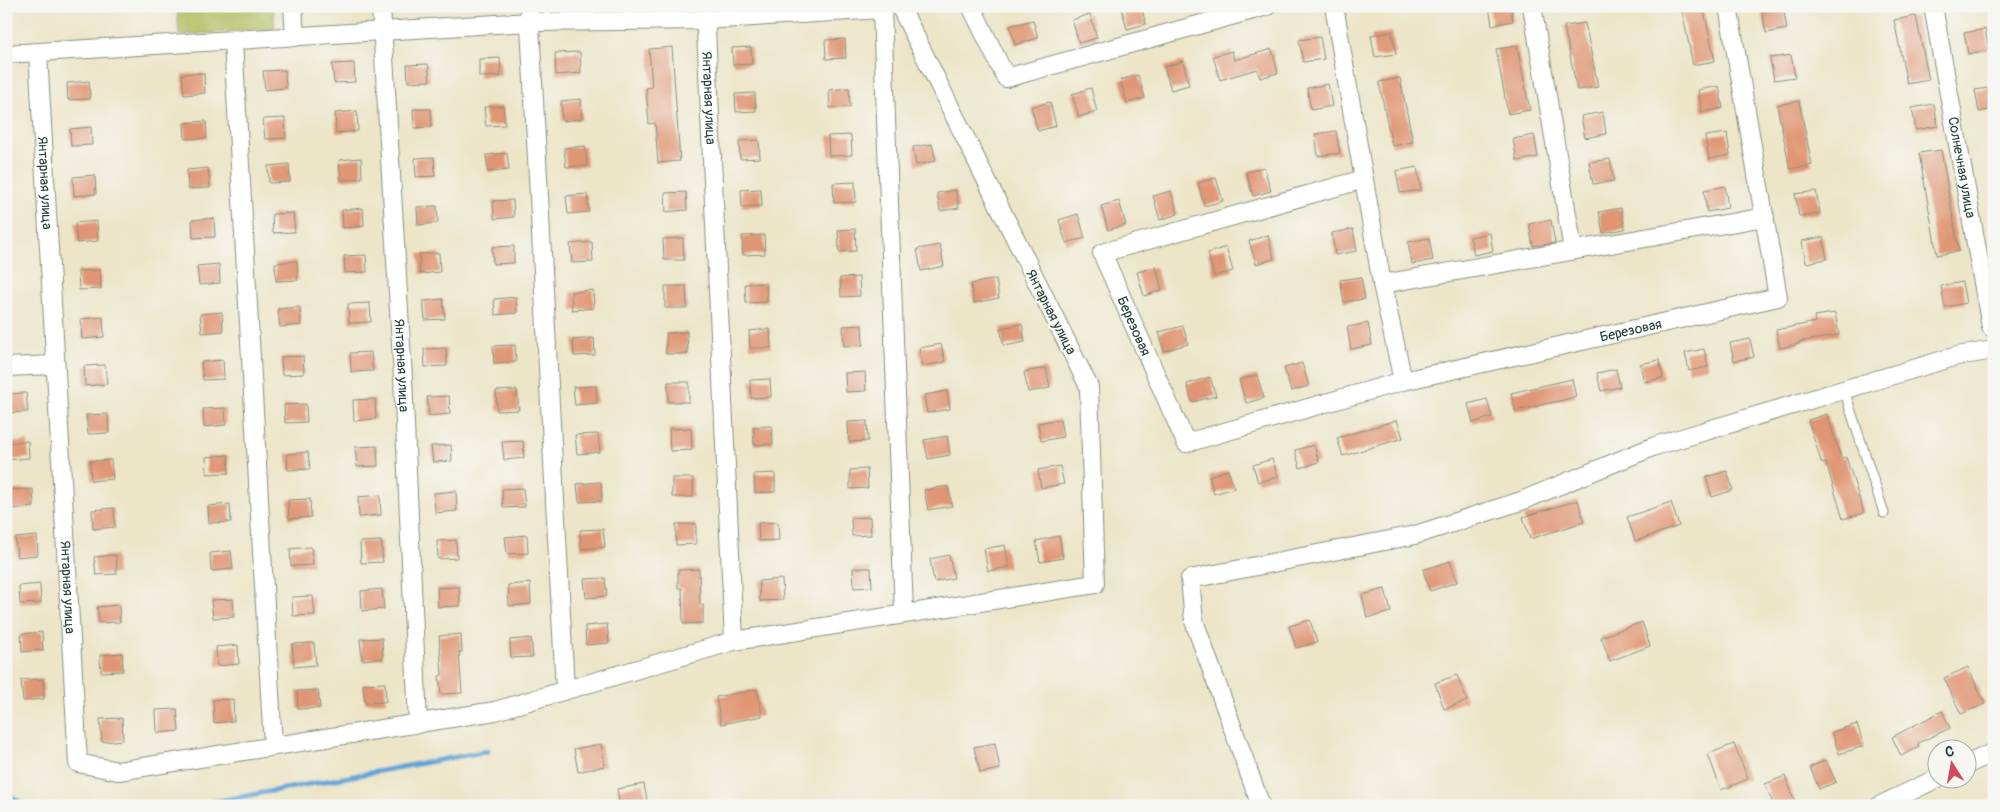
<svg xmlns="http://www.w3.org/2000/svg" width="2000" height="812" viewBox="0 0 2000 812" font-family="Pangolin,sans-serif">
	<rect width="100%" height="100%" fill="#f6f6f2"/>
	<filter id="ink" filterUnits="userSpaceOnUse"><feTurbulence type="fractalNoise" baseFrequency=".02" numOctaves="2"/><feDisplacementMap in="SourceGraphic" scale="10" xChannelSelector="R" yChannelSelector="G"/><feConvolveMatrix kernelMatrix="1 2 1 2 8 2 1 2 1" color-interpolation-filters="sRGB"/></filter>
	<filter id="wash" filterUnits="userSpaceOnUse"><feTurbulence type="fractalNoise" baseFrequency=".0096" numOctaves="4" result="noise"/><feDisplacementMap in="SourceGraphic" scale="20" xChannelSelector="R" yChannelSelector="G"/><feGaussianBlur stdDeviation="1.12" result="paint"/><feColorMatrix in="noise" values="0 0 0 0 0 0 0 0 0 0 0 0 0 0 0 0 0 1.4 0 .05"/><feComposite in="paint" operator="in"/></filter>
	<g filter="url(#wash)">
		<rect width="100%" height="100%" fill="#ece5c8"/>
		<!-- green -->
		<polygon fill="#afbb5d" stroke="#677c48" points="177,6 273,6 275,29 179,35"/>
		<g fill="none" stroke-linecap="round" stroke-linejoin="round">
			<!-- stream -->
			<g stroke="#5fa3d4" stroke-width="5">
				<polyline points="6,793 26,806"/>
				<polyline points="192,806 488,751"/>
			</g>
		</g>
		<g id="blocks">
			<!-- building -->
			<g fill="#e09674">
				<polygon points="1121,6 1141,6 1146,24 1127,29"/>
				<polygon points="1489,6 1511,6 1513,21 1492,25"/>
				<polygon points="1681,6 1703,6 1715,61 1693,65"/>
				<polygon points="1783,7 1787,29 1766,33 1762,11"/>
				<polygon points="1090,14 1097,38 1079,43 1072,20"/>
				<polygon points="1916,16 1929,80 1907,84 1894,20"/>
				<polygon points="1033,20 1038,38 1015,45 1010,26"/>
				<polygon points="1585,23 1598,87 1577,90 1564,26"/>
				<polygon points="1985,29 1989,50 1968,54 1964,33"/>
				<polygon points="1392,32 1396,54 1375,57 1371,35"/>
				<polygon points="1320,37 1324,59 1303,62 1299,40"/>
				<polygon points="845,39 846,58 826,59 825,40"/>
				<polygon points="1517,46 1530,110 1508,114 1496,49"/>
				<polygon points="672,47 680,161 658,163 655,123 649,124 646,88 652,87 649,49"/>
				<polygon points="751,47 752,64 733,65 732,48"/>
				<polygon points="1272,49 1278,73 1260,78 1257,69 1220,80 1213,56 1232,51 1234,60"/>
				<polygon points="580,52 581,73 556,75 555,53"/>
				<polygon points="1791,55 1795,77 1774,80 1770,58"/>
				<polygon points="500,58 501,76 479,77 479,59"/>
				<polygon points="1183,61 1189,85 1171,90 1164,67"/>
				<polygon points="354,63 355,82 334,83 332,64"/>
				<polygon points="428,64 430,81 408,82 407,65"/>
				<polygon points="285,70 286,88 265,90 263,71"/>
				<polygon points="204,73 205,93 184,95 182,74"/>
				<polygon points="1138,75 1145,98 1127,103 1120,80"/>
				<polygon points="1400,78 1413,142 1392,146 1379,82"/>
				<polygon points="89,81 90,99 68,100 67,83"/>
				<polygon points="1328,84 1332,106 1311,110 1307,88"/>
				<polygon points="1719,86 1723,108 1702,112 1698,90"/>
				<polygon points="1994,87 1994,109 1979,112 1975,90"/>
				<polygon points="849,88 850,107 830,108 829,90"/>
				<polygon points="1091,88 1097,112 1079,117 1072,94"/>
				<polygon points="755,93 756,111 736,112 735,94"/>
				<polygon points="581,99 582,119 562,121 561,101"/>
				<polygon points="1799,101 1812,165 1790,169 1777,105"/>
				<polygon points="1050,102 1056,126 1038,131 1031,107"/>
				<polygon points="1934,104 1938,126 1916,130 1912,108"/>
				<polygon points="503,106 505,125 486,126 484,107"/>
				<polygon points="413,109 431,109 432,127 414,128"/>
				<polygon points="357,111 358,131 336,133 335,113"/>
				<polygon points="1603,112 1606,134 1585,138 1581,116"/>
				<polygon points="285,118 286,138 265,139 263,119"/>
				<polygon points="206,121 207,138 185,139 184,123"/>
				<polygon points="91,127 92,145 71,146 70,129"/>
				<polygon points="1336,131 1340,153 1318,156 1315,134"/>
				<polygon points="1727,133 1730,155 1709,159 1705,136"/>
				<polygon points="851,135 852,155 829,156 828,136"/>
				<polygon points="1534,135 1538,157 1517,161 1513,139"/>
				<polygon points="759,140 760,158 740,159 739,141"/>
				<polygon points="932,144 936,161 916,165 913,147"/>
				<polygon points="585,146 587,166 566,167 564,148"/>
				<polygon points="1941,150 1959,251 1937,255 1919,153"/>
				<polygon points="507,153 509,170 488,172 486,155"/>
				<polygon points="434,157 435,176 416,177 415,158"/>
				<polygon points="361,158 362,178 341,180 339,160"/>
				<polygon points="1610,159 1614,181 1593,184 1589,162"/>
				<polygon points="289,164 290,182 269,183 268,166"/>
				<polygon points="1264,167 1271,191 1253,196 1246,172"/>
				<polygon points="1417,167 1421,190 1400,193 1396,171"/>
				<polygon points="208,168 210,188 188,189 187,170"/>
				<polygon points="95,175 96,194 74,196 73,177"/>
				<polygon points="1216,178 1223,201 1204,206 1198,183"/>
				<polygon points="855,182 856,202 834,203 833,183"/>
				<polygon points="1725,186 1728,208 1707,212 1704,190"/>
				<polygon points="761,189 762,206 742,207 741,190"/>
				<polygon points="956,190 959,208 940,211 937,193"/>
				<polygon points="1171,191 1178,214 1160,220 1153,196"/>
				<polygon points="1816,191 1820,213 1799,216 1795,194"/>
				<polygon points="686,192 687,210 666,212 665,193"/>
				<polygon points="587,194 589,212 568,214 566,196"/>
				<polygon points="513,200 514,217 494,219 493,201"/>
				<polygon points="1119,201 1126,225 1108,230 1101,206"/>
				<polygon points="437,206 438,223 418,225 417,207"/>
				<polygon points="363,208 364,226 343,228 342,210"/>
				<polygon points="1621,208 1625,229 1603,233 1599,212"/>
				<polygon points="293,213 295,232 273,233 272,214"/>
				<polygon points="1078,214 1085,238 1066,243 1059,220"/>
				<polygon points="214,218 215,237 193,238 192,220"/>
				<polygon points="1551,220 1555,243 1533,246 1529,224"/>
				<polygon points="97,221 98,241 77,243 75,223"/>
				<polygon points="855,229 856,251 839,252 838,230"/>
				<polygon points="1353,229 1357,251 1335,255 1332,233"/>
				<polygon points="1490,233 1493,251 1474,255 1470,237"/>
				<polygon points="764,235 765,254 743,255 742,236"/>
				<polygon points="1268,235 1274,259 1256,264 1249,241"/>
				<polygon points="1823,237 1827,259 1806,263 1802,241"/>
				<polygon points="683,238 684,260 664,260 663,239"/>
				<polygon points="1429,238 1433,260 1412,264 1408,242"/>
				<polygon points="592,242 593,262 572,263 570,244"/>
				<polygon points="940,245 944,266 921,271 917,249"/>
				<polygon points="514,246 514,263 493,264 492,247"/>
				<polygon points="1226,247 1233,271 1214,276 1208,253"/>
				<polygon points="439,253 440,272 420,274 419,254"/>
				<polygon points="366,255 367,272 345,273 344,256"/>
				<polygon points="297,261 298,280 276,281 275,263"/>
				<polygon points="219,264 220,283 199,285 197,266"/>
				<polygon points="1156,267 1162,290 1144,296 1137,272"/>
				<polygon points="100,270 101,289 79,290 78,271"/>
				<polygon points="859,277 860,296 841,297 840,278"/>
				<polygon points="1361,277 1365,299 1344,302 1340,280"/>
				<polygon points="996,279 999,298 974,303 971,284"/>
				<polygon points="1962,282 1966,303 1945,307 1941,286"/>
				<polygon points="766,283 767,302 746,303 745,284"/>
				<polygon points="665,286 686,286 687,308 665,308"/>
				<polygon points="593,290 594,308 572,310 571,292"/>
				<polygon points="516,297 517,313 495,315 494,299"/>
				<polygon points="443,299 445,319 425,320 423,301"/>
				<polygon points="370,303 371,322 349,323 348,304"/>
				<polygon points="300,307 301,325 280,327 278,309"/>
				<polygon points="222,312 223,331 202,333 200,314"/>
				<polygon points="1835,313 1839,335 1799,342 1799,344 1780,348 1776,330 1815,322 1814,316"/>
				<polygon points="103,317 104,337 82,339 81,319"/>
				<polygon points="1368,323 1372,345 1351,349 1347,327"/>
				<polygon points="1022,324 1025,342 1004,346 1000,328"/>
				<polygon points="862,325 863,345 844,346 843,326"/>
				<polygon points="1183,326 1188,344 1164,351 1159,332"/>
				<polygon points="770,329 771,348 750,348 749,331"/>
				<polygon points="687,332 688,354 666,354 666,333"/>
				<polygon points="594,338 595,355 574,356 573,340"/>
				<polygon points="1750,339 1754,357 1734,361 1730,343"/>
				<polygon points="941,344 945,362 922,366 919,348"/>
				<polygon points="515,345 516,362 494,363 493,346"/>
				<polygon points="446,348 447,366 425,367 424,349"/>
				<polygon points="1704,349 1708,367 1689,371 1685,353"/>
				<polygon points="371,352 373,371 351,372 350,353"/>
				<polygon points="303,356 304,374 282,375 281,357"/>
				<polygon points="223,360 224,379 203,380 201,362"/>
				<polygon points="1659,360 1663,378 1644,382 1640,364"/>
				<polygon points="1302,363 1309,386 1291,391 1284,368"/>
				<polygon points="105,365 107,384 85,386 84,366"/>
				<polygon points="1046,368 1050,388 1028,392 1024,372"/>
				<polygon points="1616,369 1620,387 1601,391 1597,373"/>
				<polygon points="865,372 866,391 846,392 845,373"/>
				<polygon points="1257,375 1264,398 1246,403 1239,380"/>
				<polygon points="1210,377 1216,396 1192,402 1187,384"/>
				<polygon points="770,379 771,397 751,398 750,380"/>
				<polygon points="1572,379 1576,397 1515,411 1511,393"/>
				<rect x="668" y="382" width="21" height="20"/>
				<polygon points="596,386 597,403 575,405 573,387"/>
				<polygon points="517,390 519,410 497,411 496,391"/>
				<polygon points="947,391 950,409 927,413 924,395"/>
				<polygon points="26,393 28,412 6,413 6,394"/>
				<polygon points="449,396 450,414 429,416 427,397"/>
				<polygon points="375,399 376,419 354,421 353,400"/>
				<polygon points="1487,399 1492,417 1473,423 1468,404"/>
				<polygon points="306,404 307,422 285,423 284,405"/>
				<polygon points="225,408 226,425 204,427 203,409"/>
				<polygon points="108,414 109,433 88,434 86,415"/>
				<polygon points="1827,414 1841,458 1846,457 1864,513 1843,519 1826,463 1822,464 1808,420"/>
				<polygon points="1060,419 1063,437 1041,441 1038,423"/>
				<polygon points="1397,420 1403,438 1343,456 1337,438"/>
				<polygon points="867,421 868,441 849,442 848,422"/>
				<polygon points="772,426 773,444 754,445 753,427"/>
				<polygon points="691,428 692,450 670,451 669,429"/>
				<polygon points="598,434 600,452 577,454 575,435"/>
				<polygon points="947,436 950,455 928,459 924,440"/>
				<polygon points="28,441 29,458 8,460 7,443"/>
				<polygon points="523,441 524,458 504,460 502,442"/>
				<polygon points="451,445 452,461 433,462 431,446"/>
				<polygon points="1314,445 1319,462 1300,468 1295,450"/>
				<polygon points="377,446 378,466 357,467 355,447"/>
				<polygon points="308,452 310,469 288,470 287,454"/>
				<polygon points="228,455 229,473 207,474 206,457"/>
				<polygon points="1272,459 1278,477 1258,482 1253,465"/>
				<polygon points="111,460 113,479 91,481 90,461"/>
				<polygon points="1060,466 1064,484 1041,488 1038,470"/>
				<polygon points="867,469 868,488 850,489 850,470"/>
				<polygon points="1228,470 1234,488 1214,494 1209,476"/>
				<polygon points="1727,471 1733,490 1712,497 1706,477"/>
				<polygon points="775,473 775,492 755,493 754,474"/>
				<rect x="672" y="478" width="21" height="19"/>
				<polygon points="601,482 602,501 579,502 577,484"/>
				<polygon points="948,486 952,506 928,510 924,490"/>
				<polygon points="523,488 525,507 503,508 502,489"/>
				<polygon points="33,489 34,507 12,509 11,490"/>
				<polygon points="456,491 457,511 435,513 434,493"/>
				<polygon points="380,495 381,515 359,517 358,497"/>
				<polygon points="310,499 311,517 289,519 288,500"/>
				<polygon points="1578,500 1584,522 1530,539 1523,517"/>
				<polygon points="1671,502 1679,526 1635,541 1627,517"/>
				<polygon points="230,504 231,522 209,523 208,506"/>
				<polygon points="114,508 115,527 93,529 92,510"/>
				<polygon points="870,517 871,535 852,536 851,518"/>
				<polygon points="778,522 779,540 759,541 758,523"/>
				<polygon points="676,524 696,524 696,544 676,545"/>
				<polygon points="603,529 605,547 581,549 580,530"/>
				<polygon points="527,535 528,553 507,554 505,537"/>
				<polygon points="37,536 38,555 17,557 15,538"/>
				<polygon points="1059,536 1063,558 1040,562 1036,541"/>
				<polygon points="456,540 457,558 438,559 437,541"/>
				<polygon points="381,541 383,562 361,563 360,542"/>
				<polygon points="1005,545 1009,567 988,571 984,549"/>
				<polygon points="311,547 313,565 291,566 290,549"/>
				<polygon points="231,551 233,569 211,571 210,553"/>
				<polygon points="116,555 117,574 96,575 94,557"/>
				<polygon points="949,555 954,578 934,582 930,559"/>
				<polygon points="1450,561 1457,582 1430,591 1423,570"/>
				<polygon points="853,568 871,568 872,587 854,588"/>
				<polygon points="699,569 700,605 703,605 703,623 683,624 682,588 678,588 678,570"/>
				<polygon points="605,578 607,596 586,598 584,579"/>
				<polygon points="782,579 783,600 760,601 759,581"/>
				<polygon points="530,583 531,604 509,606 508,585"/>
				<polygon points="40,584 41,603 20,604 19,586"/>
				<polygon points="459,587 460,606 438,607 437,588"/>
				<polygon points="382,589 384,609 362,611 361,591"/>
				<polygon points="1385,589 1391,612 1367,618 1362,595"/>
				<polygon points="313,596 315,615 293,616 292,597"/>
				<polygon points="233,599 234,617 213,618 211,600"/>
				<polygon points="119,605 120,622 99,623 97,607"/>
				<polygon points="1310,620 1317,642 1296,648 1289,626"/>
				<polygon points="1642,622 1650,646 1610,661 1601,637"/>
				<polygon points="607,624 609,643 586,645 585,626"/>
				<polygon points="42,632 43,650 22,652 21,634"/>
				<polygon points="461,634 462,652 459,652 462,693 441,694 439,676 442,675 439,636"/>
				<polygon points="382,638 383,658 362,660 360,639"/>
				<polygon points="531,638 533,657 511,658 510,640"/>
				<polygon points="314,643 316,665 294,667 292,644"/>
				<polygon points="238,645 239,664 217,666 216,647"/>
				<polygon points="122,653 123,671 101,672 100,655"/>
				<polygon points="1968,667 1985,704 1961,714 1944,678"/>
				<polygon points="1457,675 1467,701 1444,709 1435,683"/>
				<polygon points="43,679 44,699 23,701 21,680"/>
				<polygon points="385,683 386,702 365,703 363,684"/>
				<polygon points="757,689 762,716 721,724 716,697"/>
				<polygon points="318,690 320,708 298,709 297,691"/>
				<polygon points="233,699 234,721 214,723 213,700"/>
				<polygon points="177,709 179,731 157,733 156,710"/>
				<polygon points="1942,711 1950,728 1918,743 1919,747 1901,756 1892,737"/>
				<polygon points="122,718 123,740 102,742 100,719"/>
				<polygon points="1857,724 1864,746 1839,754 1832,732"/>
				<polygon points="995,743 1000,769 980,773 974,747"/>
				<polygon points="601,744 605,766 578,772 574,749"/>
				<polygon points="1734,744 1748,779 1721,790 1708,754"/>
				<polygon points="1826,760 1836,782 1819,789 1810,767"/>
				<polygon points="1785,776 1795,801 1783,806 1774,806 1765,784"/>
				<polygon points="644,784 648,806 620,806 617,789"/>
			</g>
		</g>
	</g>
	<g filter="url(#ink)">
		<use href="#blocks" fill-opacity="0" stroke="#86917e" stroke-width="1"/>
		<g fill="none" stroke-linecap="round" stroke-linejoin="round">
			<!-- lane casing -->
			<g stroke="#86917e" stroke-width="11">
				<polyline id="lane" points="1844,390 1884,513"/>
			</g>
			<!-- street casing -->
			<g stroke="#86917e" stroke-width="20">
				<g id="street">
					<polyline points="293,6 295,37"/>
					<path id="s1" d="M 381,6 L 403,378 L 418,724"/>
					<polyline points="529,6 565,690"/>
					<path id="s2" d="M 705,6 L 734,641"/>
					<polyline points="971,6 1006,78 1267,6"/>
					<polyline points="1334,6 1382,284 1403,381"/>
					<polyline points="1532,6 1573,250"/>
					<path id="s3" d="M 1933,6 L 1991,327 L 1994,326"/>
					<polyline points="882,9 904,614"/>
					<polyline points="233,41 273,746"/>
					<path id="s4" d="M 38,53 L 78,763 L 118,771 L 495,711 L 734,641 L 1095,584 L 1089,387 L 900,6"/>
					<polyline points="6,54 530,22 705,20 882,9 887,6"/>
					<path id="s5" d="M 1364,179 L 1102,253 L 1186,443 L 1403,381 L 1778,297 L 1728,6"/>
					<polyline points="1382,284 1765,217"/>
					<polyline points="6,367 55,365"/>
					<polyline points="1968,764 1994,752"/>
					<polyline points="1261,806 1194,621 1190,579 1415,535 1521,501 1655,446 1957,356 1994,350"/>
					<polyline points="1879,806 1938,778"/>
				</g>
			</g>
			<!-- lane -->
			<use href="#lane" stroke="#fff" stroke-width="9"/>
			<!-- street -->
			<use href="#street" stroke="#fff" stroke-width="18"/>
		</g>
	</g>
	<g text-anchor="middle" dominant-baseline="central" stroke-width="4.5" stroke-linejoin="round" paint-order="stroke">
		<!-- street labels -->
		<g font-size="14" fill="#1f3d34" stroke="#f6f6f2">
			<text stroke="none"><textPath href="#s2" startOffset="92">Янтарная улица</textPath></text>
			<text stroke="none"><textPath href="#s3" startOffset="164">Солнечная улица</textPath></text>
			<text stroke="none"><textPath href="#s4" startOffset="130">Янтарная улица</textPath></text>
			<text transform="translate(1051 312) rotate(63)">Янтарная улица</text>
			<text stroke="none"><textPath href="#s5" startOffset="352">Березовая</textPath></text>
			<text stroke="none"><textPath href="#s5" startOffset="939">Березовая</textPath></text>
			<text stroke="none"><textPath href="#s1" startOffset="360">Янтарная улица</textPath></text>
			<text stroke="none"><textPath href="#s4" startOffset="535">Янтарная улица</textPath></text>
		</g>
	</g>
	<!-- margin -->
	<rect width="2000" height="812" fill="none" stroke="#f6f6f2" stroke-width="25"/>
	<!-- north arrow -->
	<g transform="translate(1952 764) rotate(349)"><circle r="24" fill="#f6f6f2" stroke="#a0aca6"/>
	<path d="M0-4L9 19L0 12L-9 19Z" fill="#d1495b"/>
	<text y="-8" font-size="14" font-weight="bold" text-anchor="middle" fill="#1f3d34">С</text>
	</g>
</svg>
